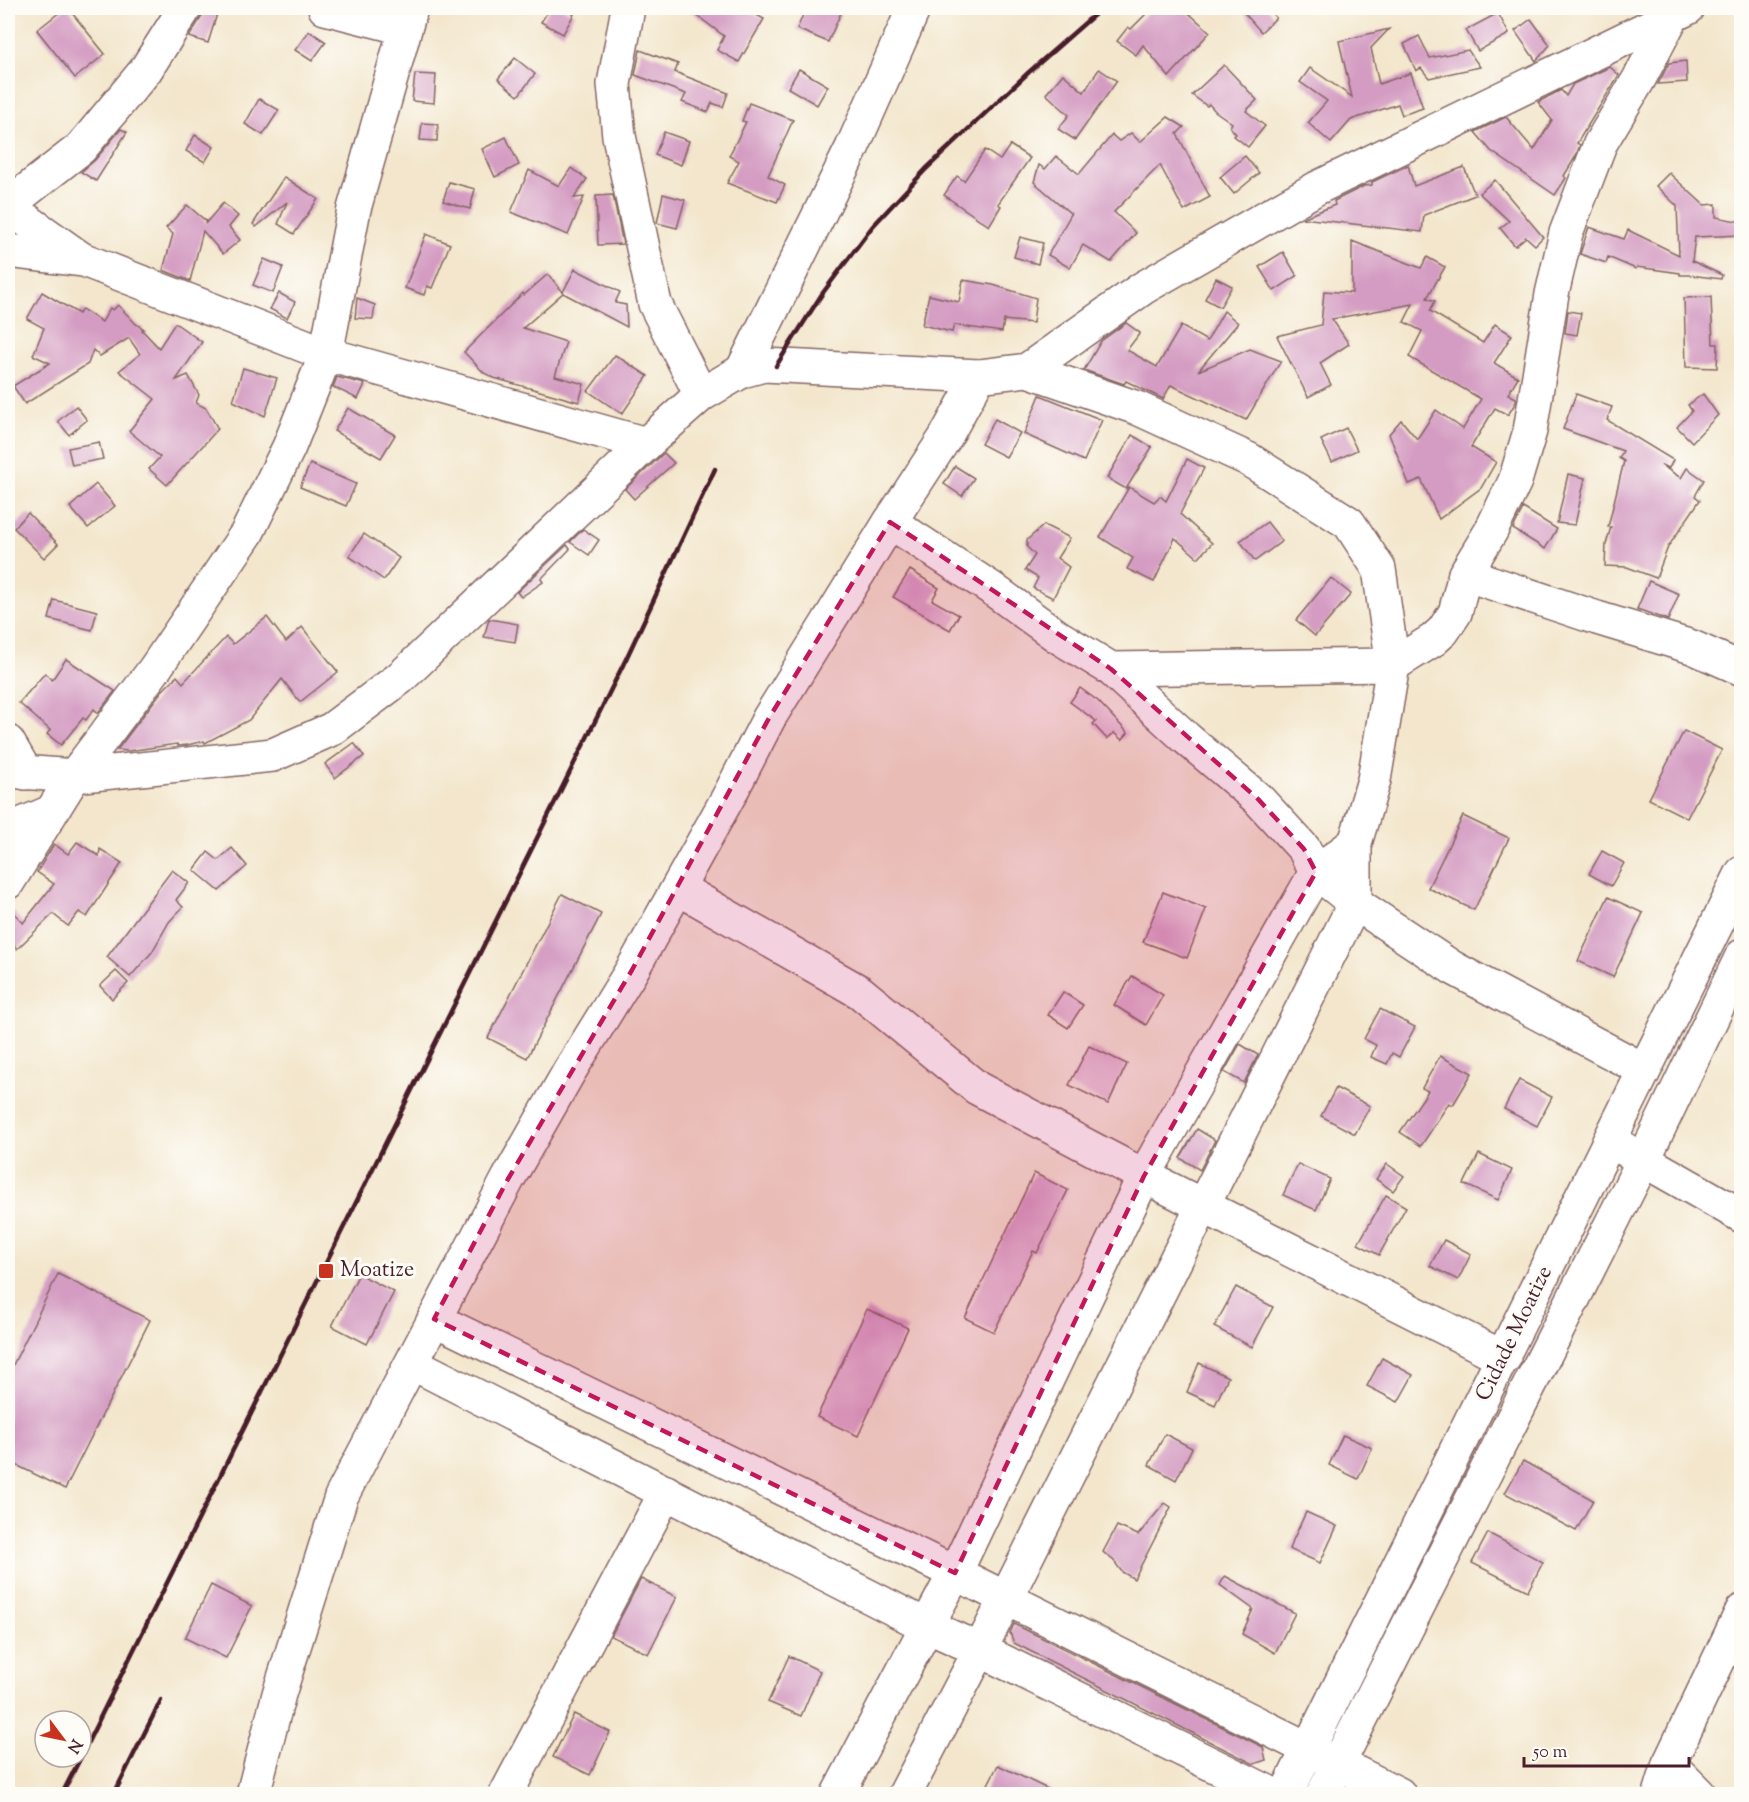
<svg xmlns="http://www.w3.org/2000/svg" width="1749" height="1802" viewBox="0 0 1749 1802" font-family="'Sorts Mill Goudy',serif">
	<rect width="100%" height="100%" fill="#fdfcf7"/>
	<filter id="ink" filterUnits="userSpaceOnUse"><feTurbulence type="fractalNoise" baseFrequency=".0167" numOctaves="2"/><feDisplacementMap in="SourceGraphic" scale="12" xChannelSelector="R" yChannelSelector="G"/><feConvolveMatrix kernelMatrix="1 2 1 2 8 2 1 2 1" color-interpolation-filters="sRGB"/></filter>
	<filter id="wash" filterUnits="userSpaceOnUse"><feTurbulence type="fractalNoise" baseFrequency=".008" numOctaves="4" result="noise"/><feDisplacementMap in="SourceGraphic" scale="24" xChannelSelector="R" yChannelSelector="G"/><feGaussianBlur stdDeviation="1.35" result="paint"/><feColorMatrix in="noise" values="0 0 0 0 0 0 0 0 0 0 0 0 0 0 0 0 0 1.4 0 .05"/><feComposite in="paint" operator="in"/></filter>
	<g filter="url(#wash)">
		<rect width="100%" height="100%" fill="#f3e6cc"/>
		<g id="blocks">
			<!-- building -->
			<g fill="#d49cc2">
				<polygon points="65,8 68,8 105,54 75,78 37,30"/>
				<polygon points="550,8 563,8 574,14 563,34 541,22"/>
				<polygon points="687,8 744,8 764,19 739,62 717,50 724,36"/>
				<polygon points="806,8 843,8 828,42 797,29"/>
				<polygon points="1152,8 1183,8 1210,32 1169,77 1143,45 1136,55 1117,41 1128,27 1131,29"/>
				<polygon points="1240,8 1267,8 1276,18 1261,32"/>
				<polygon points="204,10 217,14 208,43 189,37 201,18"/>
				<polygon points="1498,13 1509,34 1478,51 1466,30"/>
				<polygon points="1531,19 1550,45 1536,61 1515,31"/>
				<polygon points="1389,29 1371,48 1379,84 1411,73 1423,108 1402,115 1398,104 1351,120 1331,143 1308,123 1327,101 1300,82 1310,68 1352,97 1339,41"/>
				<polygon points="309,31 326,42 312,61 295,50"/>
				<polygon points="1419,36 1430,58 1468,50 1480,67 1429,78 1421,68 1416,71 1404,44"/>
				<polygon points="640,50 678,64 675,72 728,93 723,107 712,103 708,112 682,102 686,94 635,75"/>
				<polygon points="515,58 535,74 518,96 498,79"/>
				<polygon points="1686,61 1687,82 1658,84 1669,63"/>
				<polygon points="1224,65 1257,100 1246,111 1265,126 1248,147 1234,136 1236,134 1230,127 1232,123 1215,111 1209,104 1207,106 1192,95"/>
				<polygon points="1610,67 1619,75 1577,143 1580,145 1576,156 1564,176 1566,178 1555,195 1491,151 1475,132 1506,117 1534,150 1552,120 1538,102 1561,90 1566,96 1573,84"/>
				<polygon points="799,69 828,86 817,105 788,88"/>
				<polygon points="1099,69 1117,81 1075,140 1058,129 1069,115 1046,94 1063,74 1084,92"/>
				<polygon points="415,74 436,75 434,103 412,101"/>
				<polygon points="259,99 279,110 263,135 245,124"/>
				<polygon points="749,103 793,120 768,176 785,185 777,202 727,183 739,161 729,156 746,122 742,121"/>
				<polygon points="1168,117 1184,127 1177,134 1210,197 1184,211 1160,165 1114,212 1136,233 1111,262 1083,245 1070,268 1048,255 1071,214 1034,182 1039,165 1045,169 1056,156 1079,174 1112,135 1119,141 1131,133 1140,142"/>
				<polygon points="422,123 438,124 437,141 420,140"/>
				<polygon points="121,129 127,132 96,181 81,172 95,160"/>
				<polygon points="664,132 689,141 681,165 655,155"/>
				<polygon points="195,135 214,147 205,162 186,151"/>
				<polygon points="506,137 519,165 495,177 482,149"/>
				<polygon points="1010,145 1030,158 998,204 1001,206 989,226 944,195 957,176 964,181 985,150 1000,160"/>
				<polygon points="1245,156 1259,173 1234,194 1220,177"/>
				<polygon points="1408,165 1414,186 1464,167 1475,195 1424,215 1422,232 1302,218 1335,205 1334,201 1364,186 1372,185 1372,182"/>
				<polygon points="571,168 587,179 574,198 584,197 568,235 511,212 529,170 559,186"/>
				<polygon points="1669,173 1704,205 1716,204 1716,217 1742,222 1742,235 1695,237 1692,261 1722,275 1721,279 1690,275 1680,275 1680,273 1637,267 1636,269 1608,257 1606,263 1580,254 1589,227 1624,239 1628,230 1679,255 1677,206 1656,186"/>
				<polygon points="284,177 318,199 294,234 278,224 287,202 256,227 253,224"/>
				<polygon points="1495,180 1543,237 1535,245 1526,237 1515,246 1500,228 1509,221 1479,193"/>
				<polygon points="449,182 475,189 470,209 443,201"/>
				<polygon points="663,194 685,200 677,228 657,223"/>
				<polygon points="613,195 623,244 598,245 596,196"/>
				<polygon points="223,203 238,216 229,227 240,240 223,254 203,231 190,281 163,270 173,234 166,228 187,205 206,221 205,224"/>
				<polygon points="426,234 450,244 432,288 427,286 424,295 405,288"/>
				<polygon points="1020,237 1043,243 1038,264 1014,257"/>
				<polygon points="1352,241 1421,268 1427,257 1445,267 1427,298 1435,301 1430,311 1483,343 1495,324 1512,335 1494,363 1518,377 1508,394 1516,398 1516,402 1508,415 1495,408 1471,447 1496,462 1481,488 1439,519 1421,479 1409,484 1389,434 1401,420 1417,439 1436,410 1463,429 1481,399 1409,357 1422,331 1404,322 1413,304 1332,319 1349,344 1320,363 1331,385 1308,397 1277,336 1321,325 1324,291 1352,293"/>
				<polygon points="1283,252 1297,276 1274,291 1259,267"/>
				<polygon points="264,259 283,267 273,293 253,285"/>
				<polygon points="575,269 620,292 615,303 626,305 627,327 563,293 523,328 566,342 555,376 584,384 579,402 494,378 484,373 464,352 523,293 524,295 548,274 563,292"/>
				<polygon points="1216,278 1232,286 1220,307 1205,299"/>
				<polygon points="963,280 993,285 1036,298 1033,323 1004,320 1002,332 954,325 952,332 922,325 929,295 959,302"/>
				<polygon points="42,292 79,314 82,309 102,322 110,308 113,310 118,305 136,324 144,329 142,330 159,348 175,323 202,342 176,380 188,375 199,395 196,403 206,408 218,429 167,485 149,469 160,457 129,431 155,399 119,371 140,354 129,338 100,356 93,350 88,364 25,404 13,386 50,363 33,355 44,328 27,319"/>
				<polygon points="279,293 295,302 287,318 270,309"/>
				<polygon points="1711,297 1713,344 1718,344 1717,368 1686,367 1684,298"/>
				<polygon points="357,298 375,305 373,319 355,318"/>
				<polygon points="1224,311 1238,323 1198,371 1250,349 1281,361 1246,420 1171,385 1163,399 1126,381 1124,384 1084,370 1101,341 1126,323 1140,333 1127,350 1157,367 1181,326 1207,341"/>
				<polygon points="1568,311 1581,313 1577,335 1565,333"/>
				<polygon points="615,355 648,376 622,414 588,391"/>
				<polygon points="243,368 277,378 265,416 233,401"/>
				<polygon points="337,377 365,384 358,399 333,387"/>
				<polygon points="1576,394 1612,407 1607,420 1673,460 1669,468 1661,465 1681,478 1687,468 1704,480 1695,496 1700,500 1668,547 1656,578 1627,567 1605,566 1606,544 1611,527 1608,527 1624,461 1619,458 1623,451 1563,429"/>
				<polygon points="1703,394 1718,415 1692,442 1677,427 1692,411 1688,405"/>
				<polygon points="1040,395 1102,420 1084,461 1024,434"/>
				<polygon points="76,406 87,420 69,435 58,421"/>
				<polygon points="348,408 395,435 381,458 334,431"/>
				<polygon points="995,419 1020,433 1006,457 981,444"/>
				<polygon points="1346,428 1357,450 1332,462 1321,440"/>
				<polygon points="1132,435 1152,447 1126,489 1107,478"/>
				<polygon points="99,442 103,459 72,465 68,448"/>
				<polygon points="664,453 674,463 634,499 625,489"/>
				<polygon points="1187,459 1204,468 1180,514 1212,543 1198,558 1175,538 1154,582 1127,569 1133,558 1100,537 1129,487 1154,502 1160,496 1166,501"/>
				<polygon points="310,464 356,484 346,506 300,487"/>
				<polygon points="955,466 974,478 962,496 944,484"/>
				<polygon points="1568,474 1585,478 1575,525 1557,523"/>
				<polygon points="96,484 115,506 88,528 70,507"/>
				<polygon points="1523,508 1557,529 1545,549 1513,529"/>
				<polygon points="28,513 58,544 44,558 14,528"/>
				<polygon points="1267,522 1282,541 1255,561 1240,541"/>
				<polygon points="1044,525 1070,538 1057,558 1069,567 1053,598 1033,588 1038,578 1025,570 1035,555 1027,547 1027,540"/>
				<polygon points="583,529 599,540 589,555 570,542"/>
				<polygon points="364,534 399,558 384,580 349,556"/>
				<polygon points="567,545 570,549 541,579 543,582 521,597 517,592"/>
				<polygon points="910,570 939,588 932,600 959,615 950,630 893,597"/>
				<polygon points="1331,578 1351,594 1315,636 1296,620"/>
				<polygon points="1649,581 1679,594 1668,620 1637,609"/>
				<polygon points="54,600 97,611 92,630 49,619"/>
				<polygon points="267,617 286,642 302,627 338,672 300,702 282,679 249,720 205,743 204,741 187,745 178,746 177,744 128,751 117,750 161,692 177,676 183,683 226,637 233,644"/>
				<polygon points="489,619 518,624 515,642 484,637"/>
				<polygon points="66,659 115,691 98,713 94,709 86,720 83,718 61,745 47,734 50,730 19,703 45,673 52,680"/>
				<polygon points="1080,688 1098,701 1128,733 1122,740 1114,733 1107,739 1093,724 1096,721 1070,702"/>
				<polygon points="1684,731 1722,750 1687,818 1649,799"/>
				<polygon points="354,743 364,756 335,778 325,764"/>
				<polygon points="1463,816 1509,838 1474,910 1428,888"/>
				<polygon points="77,842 99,856 100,849 122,863 87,917 79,912 68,926 53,914 17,949 8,938 8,906 23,923 54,884 37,872 54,844 68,854"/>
				<polygon points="232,848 247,866 219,891 194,870 208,852 218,860"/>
				<polygon points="1602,851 1624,863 1611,886 1589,874"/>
				<polygon points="172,870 189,883 176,900 183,907 169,922 152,952 130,977 107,957"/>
				<polygon points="1163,892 1206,909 1187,958 1143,942"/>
				<polygon points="562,894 601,914 527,1058 488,1038"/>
				<polygon points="1608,897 1643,913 1613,977 1578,961"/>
				<polygon points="116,971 128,983 112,999 100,986"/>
				<polygon points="1132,976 1163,995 1146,1025 1114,1005"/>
				<polygon points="1063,992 1083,1005 1068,1028 1048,1015"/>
				<polygon points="1380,1009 1415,1027 1399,1057 1392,1053 1387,1064 1371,1057 1376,1045 1364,1039"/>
				<polygon points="1240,1044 1258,1055 1244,1083 1224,1072"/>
				<polygon points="1089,1046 1127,1064 1108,1104 1069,1085"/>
				<polygon points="1440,1056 1472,1073 1453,1105 1449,1103 1421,1146 1400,1132 1428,1091 1422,1088"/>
				<polygon points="1519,1080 1552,1097 1537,1126 1504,1109"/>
				<polygon points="1336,1088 1370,1106 1355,1134 1321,1116"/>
				<polygon points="1197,1129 1215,1140 1200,1170 1180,1158"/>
				<polygon points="1479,1154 1512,1170 1498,1200 1464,1184"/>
				<polygon points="1298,1164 1330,1179 1316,1210 1283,1195"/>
				<polygon points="1387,1164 1404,1176 1393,1191 1376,1179"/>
				<polygon points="1034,1173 1068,1190 1037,1253 1033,1251 994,1332 965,1318"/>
				<polygon points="1386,1195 1406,1207 1379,1255 1358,1244"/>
				<polygon points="1444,1240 1471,1254 1458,1280 1430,1266"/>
				<polygon points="58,1274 150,1320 65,1489 8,1461 8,1375"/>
				<polygon points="359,1274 394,1292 367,1344 332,1326"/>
				<polygon points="1236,1287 1273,1307 1252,1347 1214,1327"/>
				<polygon points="867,1309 908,1328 858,1436 817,1417"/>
				<polygon points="1382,1358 1413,1375 1398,1402 1367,1386"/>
				<polygon points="1199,1363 1228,1377 1215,1405 1187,1392"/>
				<polygon points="1165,1434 1192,1448 1176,1480 1149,1465"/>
				<polygon points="1343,1435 1372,1448 1358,1479 1329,1465"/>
				<polygon points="1523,1461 1593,1500 1576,1531 1505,1493"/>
				<polygon points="1165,1503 1171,1507 1134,1579 1122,1572 1114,1561 1103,1552 1117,1526 1138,1535"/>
				<polygon points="1306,1512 1337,1526 1320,1563 1289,1549"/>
				<polygon points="1488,1533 1543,1562 1528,1591 1472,1563"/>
				<polygon points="1225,1576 1295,1613 1275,1653 1242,1634 1253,1609 1220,1585"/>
				<polygon points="641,1579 677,1597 648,1654 611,1636"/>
				<polygon points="211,1585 252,1606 226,1658 185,1638"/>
				<polygon points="1014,1624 1263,1747 1266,1760 1254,1764 1014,1643 1010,1633"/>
				<polygon points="789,1656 820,1671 801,1716 768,1702"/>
				<polygon points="574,1714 610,1732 590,1775 553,1757"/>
				<polygon points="998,1765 1058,1794 983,1794"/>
			</g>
		</g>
	</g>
	<g filter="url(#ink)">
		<use href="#blocks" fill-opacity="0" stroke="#856563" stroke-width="1.5"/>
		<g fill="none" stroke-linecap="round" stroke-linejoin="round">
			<!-- minor casing -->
			<g stroke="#856563" stroke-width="36">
				<g id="minor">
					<polyline points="325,8 404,28"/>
					<polyline points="628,8 614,84 619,136 655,304 701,395"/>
					<polyline points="8,205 81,148 145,71 185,8"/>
					<polyline points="8,207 80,258"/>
					<polyline points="8,251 84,260 326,354 646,444"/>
					<polyline points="742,371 852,148 914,8"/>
					<polyline points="890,522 991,588 1057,636 1111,669 1186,738 1258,799 1304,849 1316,872 1355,903 1453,968 1644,1070"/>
					<polyline points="1465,574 1597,618 1692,647 1742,669"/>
					<polyline points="1111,669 1393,665 1433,640 1443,631 1455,613 1465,574 1491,531 1515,481 1530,431 1552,294 1566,233 1600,144 1639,79 1676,9"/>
					<polyline points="8,742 26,773"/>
					<polyline points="8,771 74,776 273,755 332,729 400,678 646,444 701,395 742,371 764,365 979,376 1027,370 1143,288 1317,188 1688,8"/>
					<polyline points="8,830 51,812"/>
					<polyline points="8,882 74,776 154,670 247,533 289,447 326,354 354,209 411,8"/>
					<polyline points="678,888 860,992 977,1088 1144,1176 1504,1358"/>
					<polyline points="1610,1141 1742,1216"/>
					<polyline points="434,1319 955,1573 1399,1794"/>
					<polyline points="412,1363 927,1626 980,1650 1272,1794"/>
					<polyline points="1669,1764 1699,1794"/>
					<polyline points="253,1794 279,1694 341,1497 508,1179 569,1072 632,970 730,794 769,718 890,522 945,438 979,376"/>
					<polyline points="506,1794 666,1492"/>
					<polyline points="838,1794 955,1573 1144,1176 1316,872 1355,843"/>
					<polyline points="905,1794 980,1650 1355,903 1355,843 1374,780 1393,665 1379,569 1349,523 1248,459 1137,408 1027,370"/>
					<polyline points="1660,1794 1669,1764 1742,1611"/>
				</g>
			</g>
			<!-- highway casing -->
			<g stroke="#856563" stroke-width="36">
				<g id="highway">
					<polyline points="1286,1794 1742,873"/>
					<polyline points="1323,1794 1644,1159 1742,956"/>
				</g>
			</g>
			<!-- minor -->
			<use href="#minor" stroke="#fff" stroke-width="33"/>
			<!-- highway -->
			<use href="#highway" stroke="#fff" stroke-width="33"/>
			<!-- rail -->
			<g stroke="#4a1f2b" stroke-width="4.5">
				<polyline points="776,366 822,294 872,227 926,169 1029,72 1102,8"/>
				<polyline points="81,1756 626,659 715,469"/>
				<polyline points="62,1794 81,1757"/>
				<polyline points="114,1794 161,1700"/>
			</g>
		</g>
	</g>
	<!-- marked area -->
	<path fill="#c2185b" fill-opacity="0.2" stroke="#c2185b" stroke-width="4.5" stroke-dasharray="12 8" stroke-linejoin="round" d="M 890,522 L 1111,669 L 1258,799 L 1304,849 L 1316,872 L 1144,1176 L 955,1573 L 434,1319 L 508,1179 L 632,970 L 769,718 Z"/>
	<!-- markers -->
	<rect fill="#c8321e" stroke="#fdfcf7" stroke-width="2" x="318" y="1263" width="16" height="16" rx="3"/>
	<g text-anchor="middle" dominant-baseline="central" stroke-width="6" stroke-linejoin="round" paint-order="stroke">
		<!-- poi labels -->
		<g font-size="22" fill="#4a1f2b" stroke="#fdfcf7" text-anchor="start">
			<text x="340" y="1271">Moatize</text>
		</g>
		<!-- street labels -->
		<g font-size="22" fill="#4a1f2b" stroke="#fdfcf7">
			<text transform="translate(1515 1334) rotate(-64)">Cidade Moatize</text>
		</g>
	</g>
	<!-- margin -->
	<rect width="1749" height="1802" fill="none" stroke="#fdfcf7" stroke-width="30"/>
	<!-- north arrow -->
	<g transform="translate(63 1739) rotate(122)"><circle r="28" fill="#fdfcf7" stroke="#b5a4a5" stroke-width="1.5"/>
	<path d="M0-4.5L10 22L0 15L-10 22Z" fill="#c8321e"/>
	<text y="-9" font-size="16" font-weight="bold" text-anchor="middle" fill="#4a1f2b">N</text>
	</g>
	<!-- scale -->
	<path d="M1524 1757v9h165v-9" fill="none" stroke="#4a1f2b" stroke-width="3"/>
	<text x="1533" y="1757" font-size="18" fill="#4a1f2b" stroke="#fdfcf7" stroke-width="4.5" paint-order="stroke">50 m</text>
</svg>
